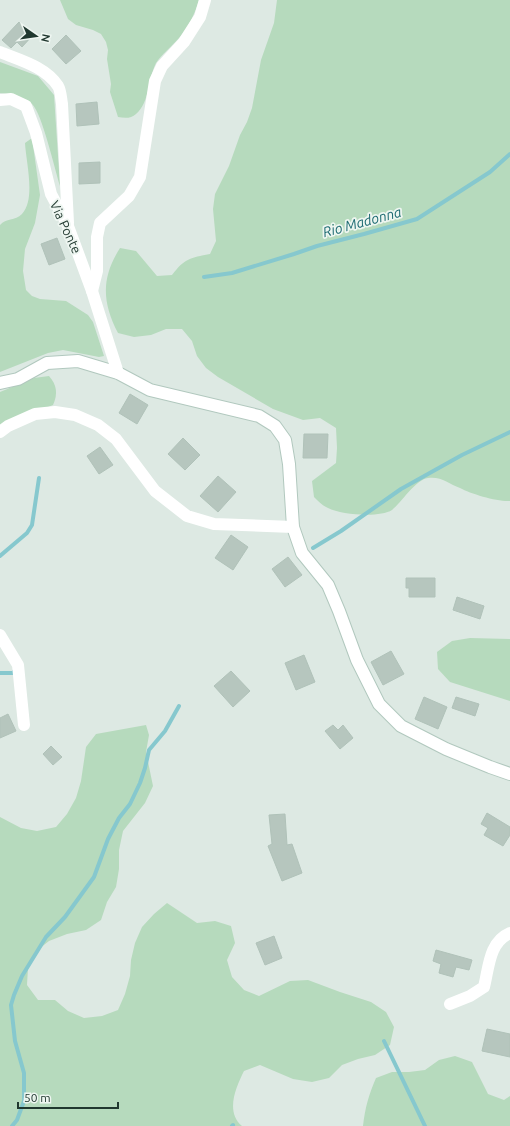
<svg xmlns="http://www.w3.org/2000/svg" width="510" height="1126" viewBox="0 0 510 1126" font-family="Ubuntu,sans-serif">
	<rect width="100%" height="100%" fill="#dde9e3"/>
	<!-- green -->
	<g fill="#b6dabd">
		<path d="M 60,0 L 199,0 C 195,13 189,27 179,38 C 173,45 161,55 156,63 C 148,79 150,102 136,114 C 131,119 124,118 118,117 L 110,92 L 111,84 L 107,59 L 108,50 L 106,42 L 101,34 L 93,30 L 76,25 L 68,19 Z"/>
		<path d="M 277,0 L 510,0 L 510,501 C 498,502 471,494 460,488 C 449,484 441,476 428,478 C 415,480 402,502 392,510 C 380,518 339,515 326,507 C 322,505 318,501 314,497 L 312,481 L 336,463 L 337,448 L 336,428 L 320,418 L 303,420 L 273,409 L 218,377 L 206,368 L 197,356 L 192,341 L 182,329 L 166,329 L 151,335 L 134,337 L 118,333 C 102,302 101,278 120,248 L 136,251 L 157,276 L 172,275 C 185,258 190,258 210,254 L 216,241 L 213,209 L 215,194 L 229,166 L 240,135 L 247,122 L 252,108 L 261,60 L 274,23 Z"/>
		<path d="M 0,62 L 38,76 L 54,95 L 60,186 C 55,170 42,113 32,104 C 24,97 10,94 0,93 Z"/>
		<path d="M 32,138 L 40,195 L 35,223 L 25,249 L 23,271 L 26,290 L 32,296 L 40,299 L 66,301 L 88,315 L 93,322 L 104,356 L 99,357 L 63,350 L 48,353 L 0,372 L 0,225 C 6,218 15,221 22,214 C 36,199 26,162 25,143 Z"/>
		<path d="M 49,376 C 57,385 58,394 53,405 L 0,427 L 0,392 L 34,378 Z"/>
		<polygon points="470,638 510,639 510,701 450,682 438,669 437,652 452,641"/>
		<path d="M 146,725 L 149,735 L 146,752 L 153,786 L 145,803 L 123,831 L 119,850 L 119,869 L 116,887 L 107,902 L 101,920 L 86,930 L 67,934 L 49,941 L 35,952 L 28,968 L 27,985 L 38,1000 L 55,1000 L 68,1011 L 84,1018 L 102,1016 L 118,1010 L 125,994 L 130,976 L 131,960 L 135,943 L 142,927 L 154,914 L 167,903 L 197,923 L 215,921 L 231,926 L 235,943 L 227,960 L 232,977 L 244,990 L 259,996 L 290,981 L 308,980 L 340,992 L 371,1002 L 386,1012 L 394,1027 L 390,1045 L 375,1055 L 358,1059 L 342,1065 L 329,1078 L 312,1082 L 293,1079 L 260,1065 L 244,1071 C 236,1087 225,1112 242,1126 L 0,1126 L 0,817 L 21,828 L 37,831 L 56,827 L 67,814 L 76,798 L 81,781 L 86,747 L 96,734 Z"/>
		<path d="M 455,1056 L 472,1062 L 488,1094 L 504,1100 L 510,1096 L 510,1126 L 363,1126 C 365,1108 369,1094 376,1078 L 392,1072 L 409,1072 L 425,1070 L 439,1060 Z"/>
	</g>
	<g fill="none" stroke-linecap="round" stroke-linejoin="round">
		<!-- stream -->
		<g stroke="#86c8ce" stroke-width="4">
			<polyline points="204,277 232,273 294,254 317,246 364,234 417,219 490,172 510,154"/>
			<polyline points="313,548 341,531 401,489 462,455 510,432"/>
			<polyline points="0,556 27,533 32,525 39,478"/>
			<polyline points="0,673 13,673 15,670"/>
			<polyline points="384,1041 425,1126"/>
			<polyline points="12,1126 17,1120 24,1101 24,1073 15,1041 11,1005 14,995 22,976 46,937 65,917 94,877 108,839 119,818 130,804 140,783 145,768 149,750 165,731 179,706"/>
			<polyline points="232,1126 233,1125"/>
		</g>
	</g>
	<!-- building -->
	<g fill="#b6c6be" stroke="#b0c2b9">
		<polygon points="19,22 33,35 22,47 17,42 11,48 2,40"/>
		<polygon points="66,35 81,51 66,64 52,49"/>
		<polygon points="97,102 99,124 77,126 76,104"/>
		<polygon points="100,162 100,183 79,184 79,163"/>
		<polygon points="57,238 65,259 49,265 41,244"/>
		<polygon points="130,394 148,405 137,424 119,413"/>
		<polygon points="304,434 328,434 327,458 303,458"/>
		<polygon points="183,438 200,455 185,470 168,454"/>
		<polygon points="100,447 113,465 99,474 87,456"/>
		<polygon points="218,476 236,492 218,512 200,496"/>
		<polygon points="231,535 248,547 233,570 215,558"/>
		<polygon points="288,557 302,575 285,587 272,569"/>
		<polygon points="406,578 435,578 435,597 409,597 409,588 406,588"/>
		<polygon points="457,597 484,606 480,619 453,610"/>
		<polygon points="391,651 404,674 383,685 371,662"/>
		<polygon points="304,655 315,682 296,690 285,663"/>
		<polygon points="231,671 250,691 233,707 214,686"/>
		<polygon points="424,697 447,707 438,729 415,719"/>
		<polygon points="456,697 479,704 475,716 452,708"/>
		<polygon points="8,714 16,731 0,738 0,718"/>
		<polygon points="333,725 338,730 343,725 353,738 340,749 325,731"/>
		<polygon points="51,746 62,757 53,765 43,754"/>
		<polygon points="487,813 510,827 510,835 503,846 484,835 488,828 481,824"/>
		<polygon points="285,814 287,845 292,844 302,873 282,881 268,846 272,844 269,815"/>
		<polygon points="274,936 282,958 265,965 256,943"/>
		<polygon points="436,950 472,960 469,970 456,967 453,977 439,973 441,964 433,961"/>
		<polygon points="487,1029 510,1034 510,1057 482,1051"/>
	</g>
	<g fill="none" stroke-linecap="round" stroke-linejoin="round">
		<!-- secondary casing -->
		<g stroke="#b1c8be" stroke-width="14">
			<polyline id="secondary" points="0,383 18,379 47,363 78,361 118,373 150,390 259,416 275,426 285,440 289,464 293,527 302,553 328,585 339,611 357,660 379,704 401,726 446,749 490,767 510,774"/>
		</g>
		<!-- street -->
		<g stroke="#fff" stroke-width="12">
			<path d="M 0,52 C 20,60 46,67 58,86 C 61,91 61,99 62,104 L 68,223"/>
			<polyline points="0,100 11,99 26,106 36,133 51,194 68,226 92,291 118,373"/>
			<polyline points="92,291 97,271 97,237 100,223 129,196 140,177 155,81 162,66 184,42 200,17 205,0"/>
			<polyline points="0,432 8,426 35,414 55,412 75,415 98,425 116,439 155,491 187,516 214,524 293,527"/>
			<polyline points="0,635 18,665 24,725"/>
			<path d="M 450,1004 L 470,996 L 484,987 C 489,967 489,942 510,933"/>
		</g>
		<!-- secondary -->
		<use href="#secondary" stroke="#fff" stroke-width="12"/>
	</g>
	<g text-anchor="middle" dominant-baseline="central" stroke-width="3.5" stroke-linejoin="round" paint-order="stroke">
		<!-- street labels -->
		<g font-size="13" fill="#20382f" stroke="#eef6f1">
			<text transform="translate(66 227) rotate(65)">Via Ponte</text>
		</g>
		<!-- water labels -->
		<g font-size="14" font-style="italic" fill="#1c6a71" stroke="#eef6f1">
			<text transform="translate(362 222) rotate(-15)">Rio Madonna</text>
		</g>
	</g>
	<!-- north arrow -->
	<g transform="translate(36 36) rotate(103)" stroke="#eef6f1" stroke-width="3" paint-order="stroke">
	<path d="M0-3L7 15L0 10L-7 15Z" fill="#20382f"/>
	<text y="-6" font-size="11" font-weight="bold" text-anchor="middle" fill="#20382f">N</text>
	</g>
	<!-- scale -->
	<path d="M18 1102v6h100v-6" fill="none" stroke="#20382f" stroke-width="2"/>
	<text x="24" y="1102" font-size="12" fill="#20382f" stroke="#eef6f1" stroke-width="3" paint-order="stroke">50 m</text>
</svg>
